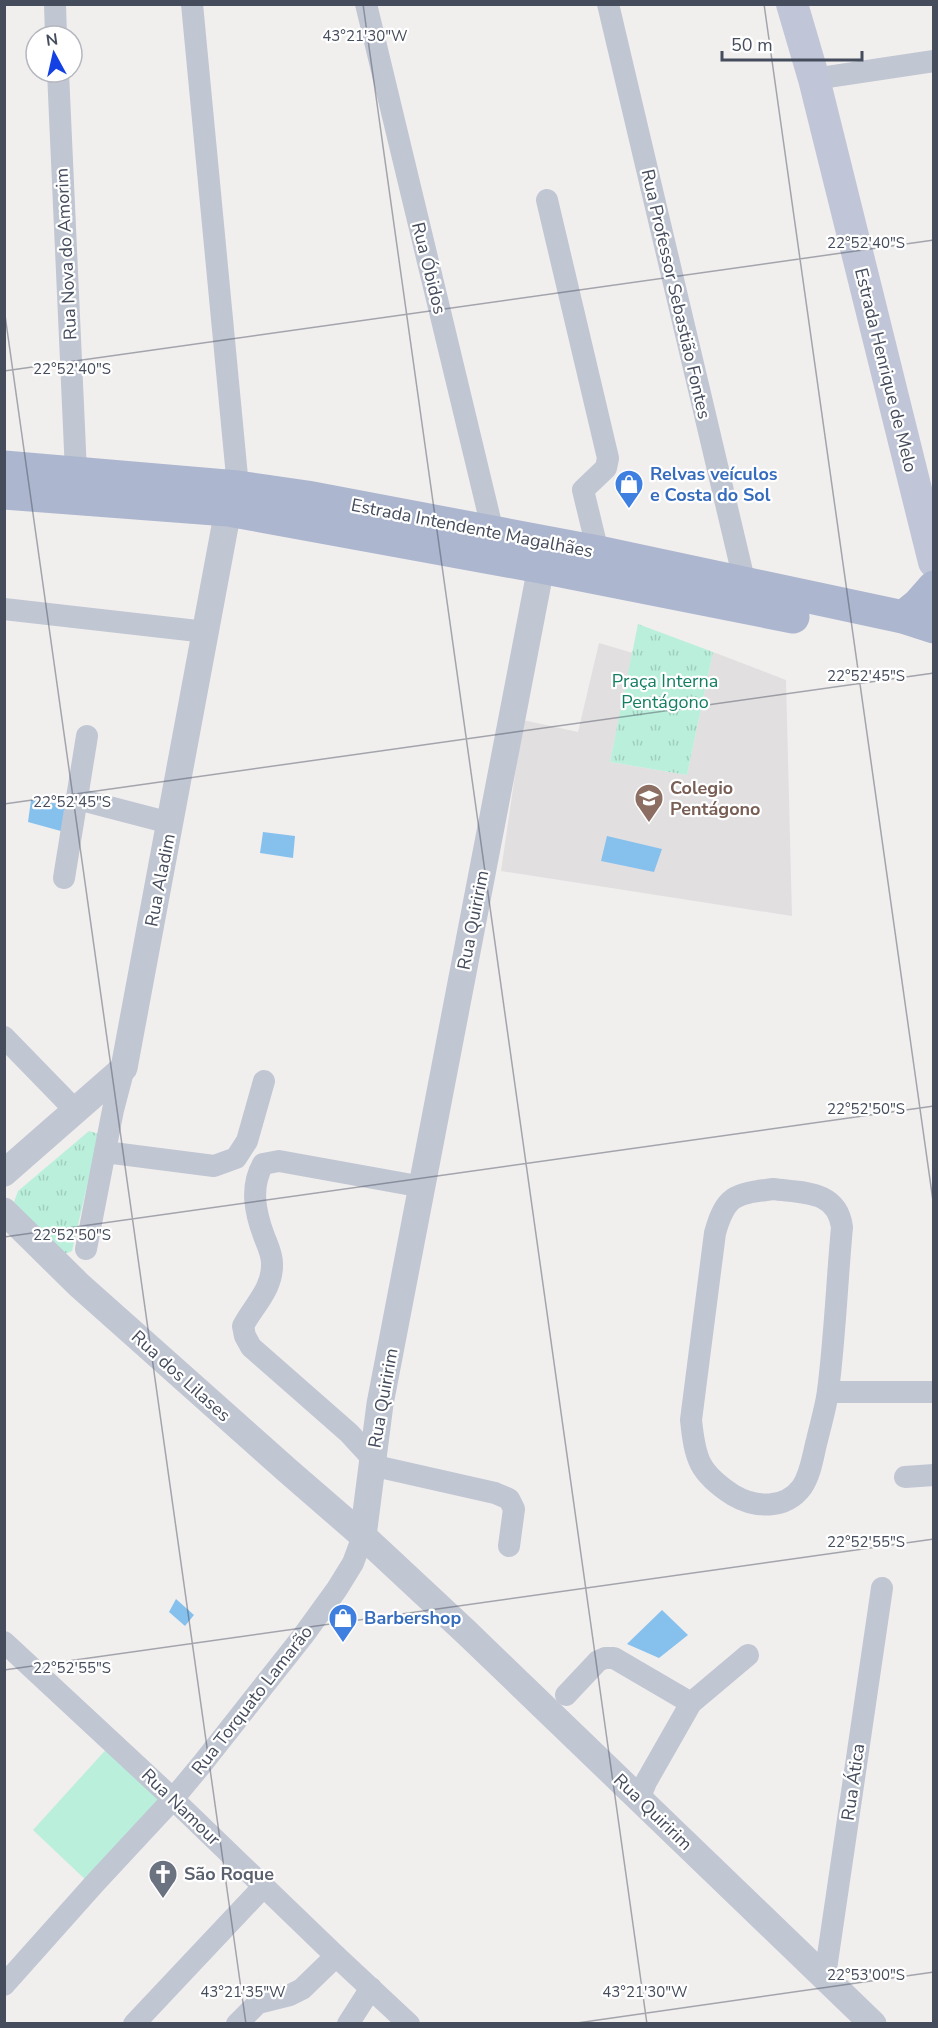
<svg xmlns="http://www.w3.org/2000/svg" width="938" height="2028" viewBox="0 0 938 2028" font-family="'Nunito Sans',sans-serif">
	<defs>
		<pattern id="park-tufts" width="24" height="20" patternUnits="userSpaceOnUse" patternTransform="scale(1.5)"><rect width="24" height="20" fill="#baf0db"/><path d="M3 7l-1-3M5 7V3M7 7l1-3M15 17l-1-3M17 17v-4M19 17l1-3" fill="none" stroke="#a1cfbe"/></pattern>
	</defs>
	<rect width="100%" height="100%" fill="#f1eeee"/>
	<!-- education -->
	<polygon fill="#e2dfe0" points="599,643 633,653 610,762 687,775 713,652 786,680 792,916 501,871 523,720 578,732"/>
	<!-- park -->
	<g fill="url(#park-tufts)">
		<polygon points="638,624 713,652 687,775 610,762"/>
		<polygon points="89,1131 99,1134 72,1251 63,1255 14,1202 18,1191"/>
	</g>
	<!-- garden -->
	<polygon fill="#baf0db" points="111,1744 164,1798 89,1883 33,1830"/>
	<!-- water -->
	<g fill="#86c1ee">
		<polygon points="31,800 75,806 68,833 28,822"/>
		<polygon points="263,832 295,836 293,858 260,853"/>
		<polygon points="607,836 662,849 654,872 601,861"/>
		<polygon points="176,1599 194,1615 185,1626 169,1612"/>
		<polygon points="662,1610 688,1635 659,1658 627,1644"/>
	</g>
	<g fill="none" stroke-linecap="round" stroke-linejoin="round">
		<!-- minor -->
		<g stroke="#c1c6d3" stroke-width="22">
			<polyline points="55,4 56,36"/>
			<polyline points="192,4 238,487"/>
			<polyline points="366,4 493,532"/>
			<polyline points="608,4 745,584"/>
			<polyline points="58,72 76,472"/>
			<polyline points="814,79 934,61"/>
			<polyline points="547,200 608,458 606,468 583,490 598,552"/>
			<polyline points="4,609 206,632"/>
			<polyline points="78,799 170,823"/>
			<polyline points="64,878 87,736"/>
			<polyline points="4,1037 76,1111"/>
			<polyline points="105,1152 214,1166 236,1158 247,1141 264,1081"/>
			<path d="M 773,1189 C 803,1193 837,1190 842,1227 C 837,1281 835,1336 828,1391 C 826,1407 821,1423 817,1440 C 813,1455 811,1474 802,1487 C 785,1510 755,1508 733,1495 C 699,1473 695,1459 691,1420 L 715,1233 C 726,1194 736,1194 773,1189 Z"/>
			<polyline points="86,1249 113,1110 124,1068"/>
			<polyline points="828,1392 934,1392"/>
			<path d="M 372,1458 L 349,1433 L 251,1347 L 245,1336 L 243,1326 C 254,1305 273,1289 272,1263 C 272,1254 267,1244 264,1236 C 255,1212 250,1187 263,1164 L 279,1161 L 423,1187"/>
			<polyline points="371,1465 495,1493 509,1499 514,1509 509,1546"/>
			<polyline points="905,1477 934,1475"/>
			<polyline points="4,1642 173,1799 336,1956 409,2024"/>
			<polyline points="566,1695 598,1661 605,1658 614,1658 691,1703"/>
			<polyline points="639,1799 646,1782 691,1703 748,1655"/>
			<polyline points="825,1976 882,1588"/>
			<polyline points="4,1985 95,1883 173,1799 202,1764 303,1636 337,1589 353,1563 363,1536"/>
			<polyline points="134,2024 264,1886"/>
			<polyline points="237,2024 258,2003 290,1995 302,1989 336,1956"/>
			<polyline points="348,2024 371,1988"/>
		</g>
		<!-- tertiary -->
		<g stroke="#c1c6d3" stroke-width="27">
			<polyline points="4,1173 124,1068 228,510"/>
			<polyline points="4,1211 79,1285 288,1471 363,1536 466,1632 873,2024"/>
			<polyline points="363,1536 380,1404 541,567"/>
		</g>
		<!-- secondary -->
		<polyline stroke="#c0c6d7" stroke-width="32" points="792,4 814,79 934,562"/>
		<!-- primary -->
		<g stroke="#acb6ce" stroke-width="33">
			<polyline points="4,467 238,487 307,497 598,552 903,617 934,627"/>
			<polyline points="4,493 228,510 541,567 793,617"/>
			<polyline points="903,617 919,604 934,587"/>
		</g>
	</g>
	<!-- ticks -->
	<path fill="none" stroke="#454c5c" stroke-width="1.5" stroke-opacity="0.45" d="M 363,4 L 647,2024M 764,4 L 934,1208M 4,308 L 246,2024M 4,371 L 934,240M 4,804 L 934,673M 4,1237 L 934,1106M 4,1670 L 934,1539M 570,2024 L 934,1972"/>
	<!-- icons -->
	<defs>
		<g id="shop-pin" transform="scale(1.5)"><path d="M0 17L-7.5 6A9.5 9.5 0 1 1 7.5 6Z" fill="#3f7fe0" stroke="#fff"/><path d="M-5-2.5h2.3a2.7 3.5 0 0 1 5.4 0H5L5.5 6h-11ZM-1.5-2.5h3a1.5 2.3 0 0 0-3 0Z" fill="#fff"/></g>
		<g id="school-pin" transform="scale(1.5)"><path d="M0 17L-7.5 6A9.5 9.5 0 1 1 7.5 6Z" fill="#8d6e63" stroke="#fff"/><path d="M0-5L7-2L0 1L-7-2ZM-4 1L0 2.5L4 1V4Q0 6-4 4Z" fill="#fff"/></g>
		<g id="church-pin" transform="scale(1.5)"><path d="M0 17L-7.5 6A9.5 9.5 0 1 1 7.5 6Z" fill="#6b7280" stroke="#fff"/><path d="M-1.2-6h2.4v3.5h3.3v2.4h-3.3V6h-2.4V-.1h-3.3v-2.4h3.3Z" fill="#fff"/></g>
	</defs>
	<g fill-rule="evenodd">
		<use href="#shop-pin" x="629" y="484"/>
		<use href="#school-pin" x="649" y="798"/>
		<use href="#shop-pin" x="343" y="1618"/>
		<use href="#church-pin" x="163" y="1874"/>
	</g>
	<g text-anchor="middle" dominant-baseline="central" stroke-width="4.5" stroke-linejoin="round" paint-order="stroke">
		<!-- street labels -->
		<g font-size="18" fill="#454c5c" stroke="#fff">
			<text transform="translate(66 254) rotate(-93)">Rua Nova do Amorim</text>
			<text transform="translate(429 268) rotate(76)">Rua Óbidos</text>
			<text transform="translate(676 294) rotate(77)">Rua Professor Sebastião Fontes</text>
			<text transform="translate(886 370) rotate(76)">Estrada Henrique de Melo</text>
			<text transform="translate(472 528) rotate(11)">Estrada Intendente Magalhães</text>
			<text transform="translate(160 880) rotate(-79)">Rua Aladim</text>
			<text transform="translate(473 920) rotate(-79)">Rua Quiririm</text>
			<text transform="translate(181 1376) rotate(42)">Rua dos Lilases</text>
			<text transform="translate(383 1398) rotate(-80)">Rua Quiririm</text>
			<text transform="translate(252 1700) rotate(-52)">Rua Torquato Lamarão</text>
			<text transform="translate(853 1782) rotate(-82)">Rua Ática</text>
			<text transform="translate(181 1807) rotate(44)">Rua Namour</text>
			<text transform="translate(653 1812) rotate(44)">Rua Quiririm</text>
		</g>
		<!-- shop labels -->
		<g font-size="18" font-weight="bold" fill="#366cbe" stroke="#fff" text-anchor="start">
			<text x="650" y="474">Relvas veículos<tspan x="650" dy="21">e Costa do Sol</tspan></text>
			<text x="364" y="1618">Barbershop</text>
		</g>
		<!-- park labels -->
		<g font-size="18" fill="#147f61" stroke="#fff">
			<text x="665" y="681">Praça Interna<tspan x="665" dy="21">Pentágono</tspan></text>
		</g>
		<!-- education labels -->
		<g font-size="18" font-weight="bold" fill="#785e54" stroke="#fff" text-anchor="start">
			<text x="670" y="788">Colegio<tspan x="670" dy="21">Pentágono</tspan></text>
		</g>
		<!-- worship labels -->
		<g font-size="18" font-weight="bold" fill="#5b616d" stroke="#fff" text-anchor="start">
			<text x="184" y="1874">São Roque</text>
		</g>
	</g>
	<g font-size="15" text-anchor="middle" fill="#454c5c" stroke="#fff" stroke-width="4.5" stroke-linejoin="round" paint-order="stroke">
		<text x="365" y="41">43°21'30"W</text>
		<text x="866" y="248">22°52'40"S</text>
		<text x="72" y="374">22°52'40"S</text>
		<text x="866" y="681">22°52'45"S</text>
		<text x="72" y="807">22°52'45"S</text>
		<text x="866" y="1114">22°52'50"S</text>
		<text x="72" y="1240">22°52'50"S</text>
		<text x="866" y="1547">22°52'55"S</text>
		<text x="72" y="1673">22°52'55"S</text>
		<text x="866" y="1980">22°53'00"S</text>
		<text x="243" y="1997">43°21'35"W</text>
		<text x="645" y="1997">43°21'30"W</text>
	</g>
	<!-- border -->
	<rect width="938" height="2028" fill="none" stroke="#454c5c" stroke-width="12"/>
	<!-- north arrow -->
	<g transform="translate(54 54) rotate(352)"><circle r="28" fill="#ffffff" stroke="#b5b7be" stroke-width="1.5"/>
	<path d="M0-4.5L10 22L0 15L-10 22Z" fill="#1441e4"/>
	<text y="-9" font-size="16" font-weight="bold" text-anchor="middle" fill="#454c5c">N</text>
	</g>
	<!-- scale -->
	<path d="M722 51v9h140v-9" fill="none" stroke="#454c5c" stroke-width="3"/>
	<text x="731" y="51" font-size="18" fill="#454c5c" stroke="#ffffff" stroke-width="4.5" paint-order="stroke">50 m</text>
</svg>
